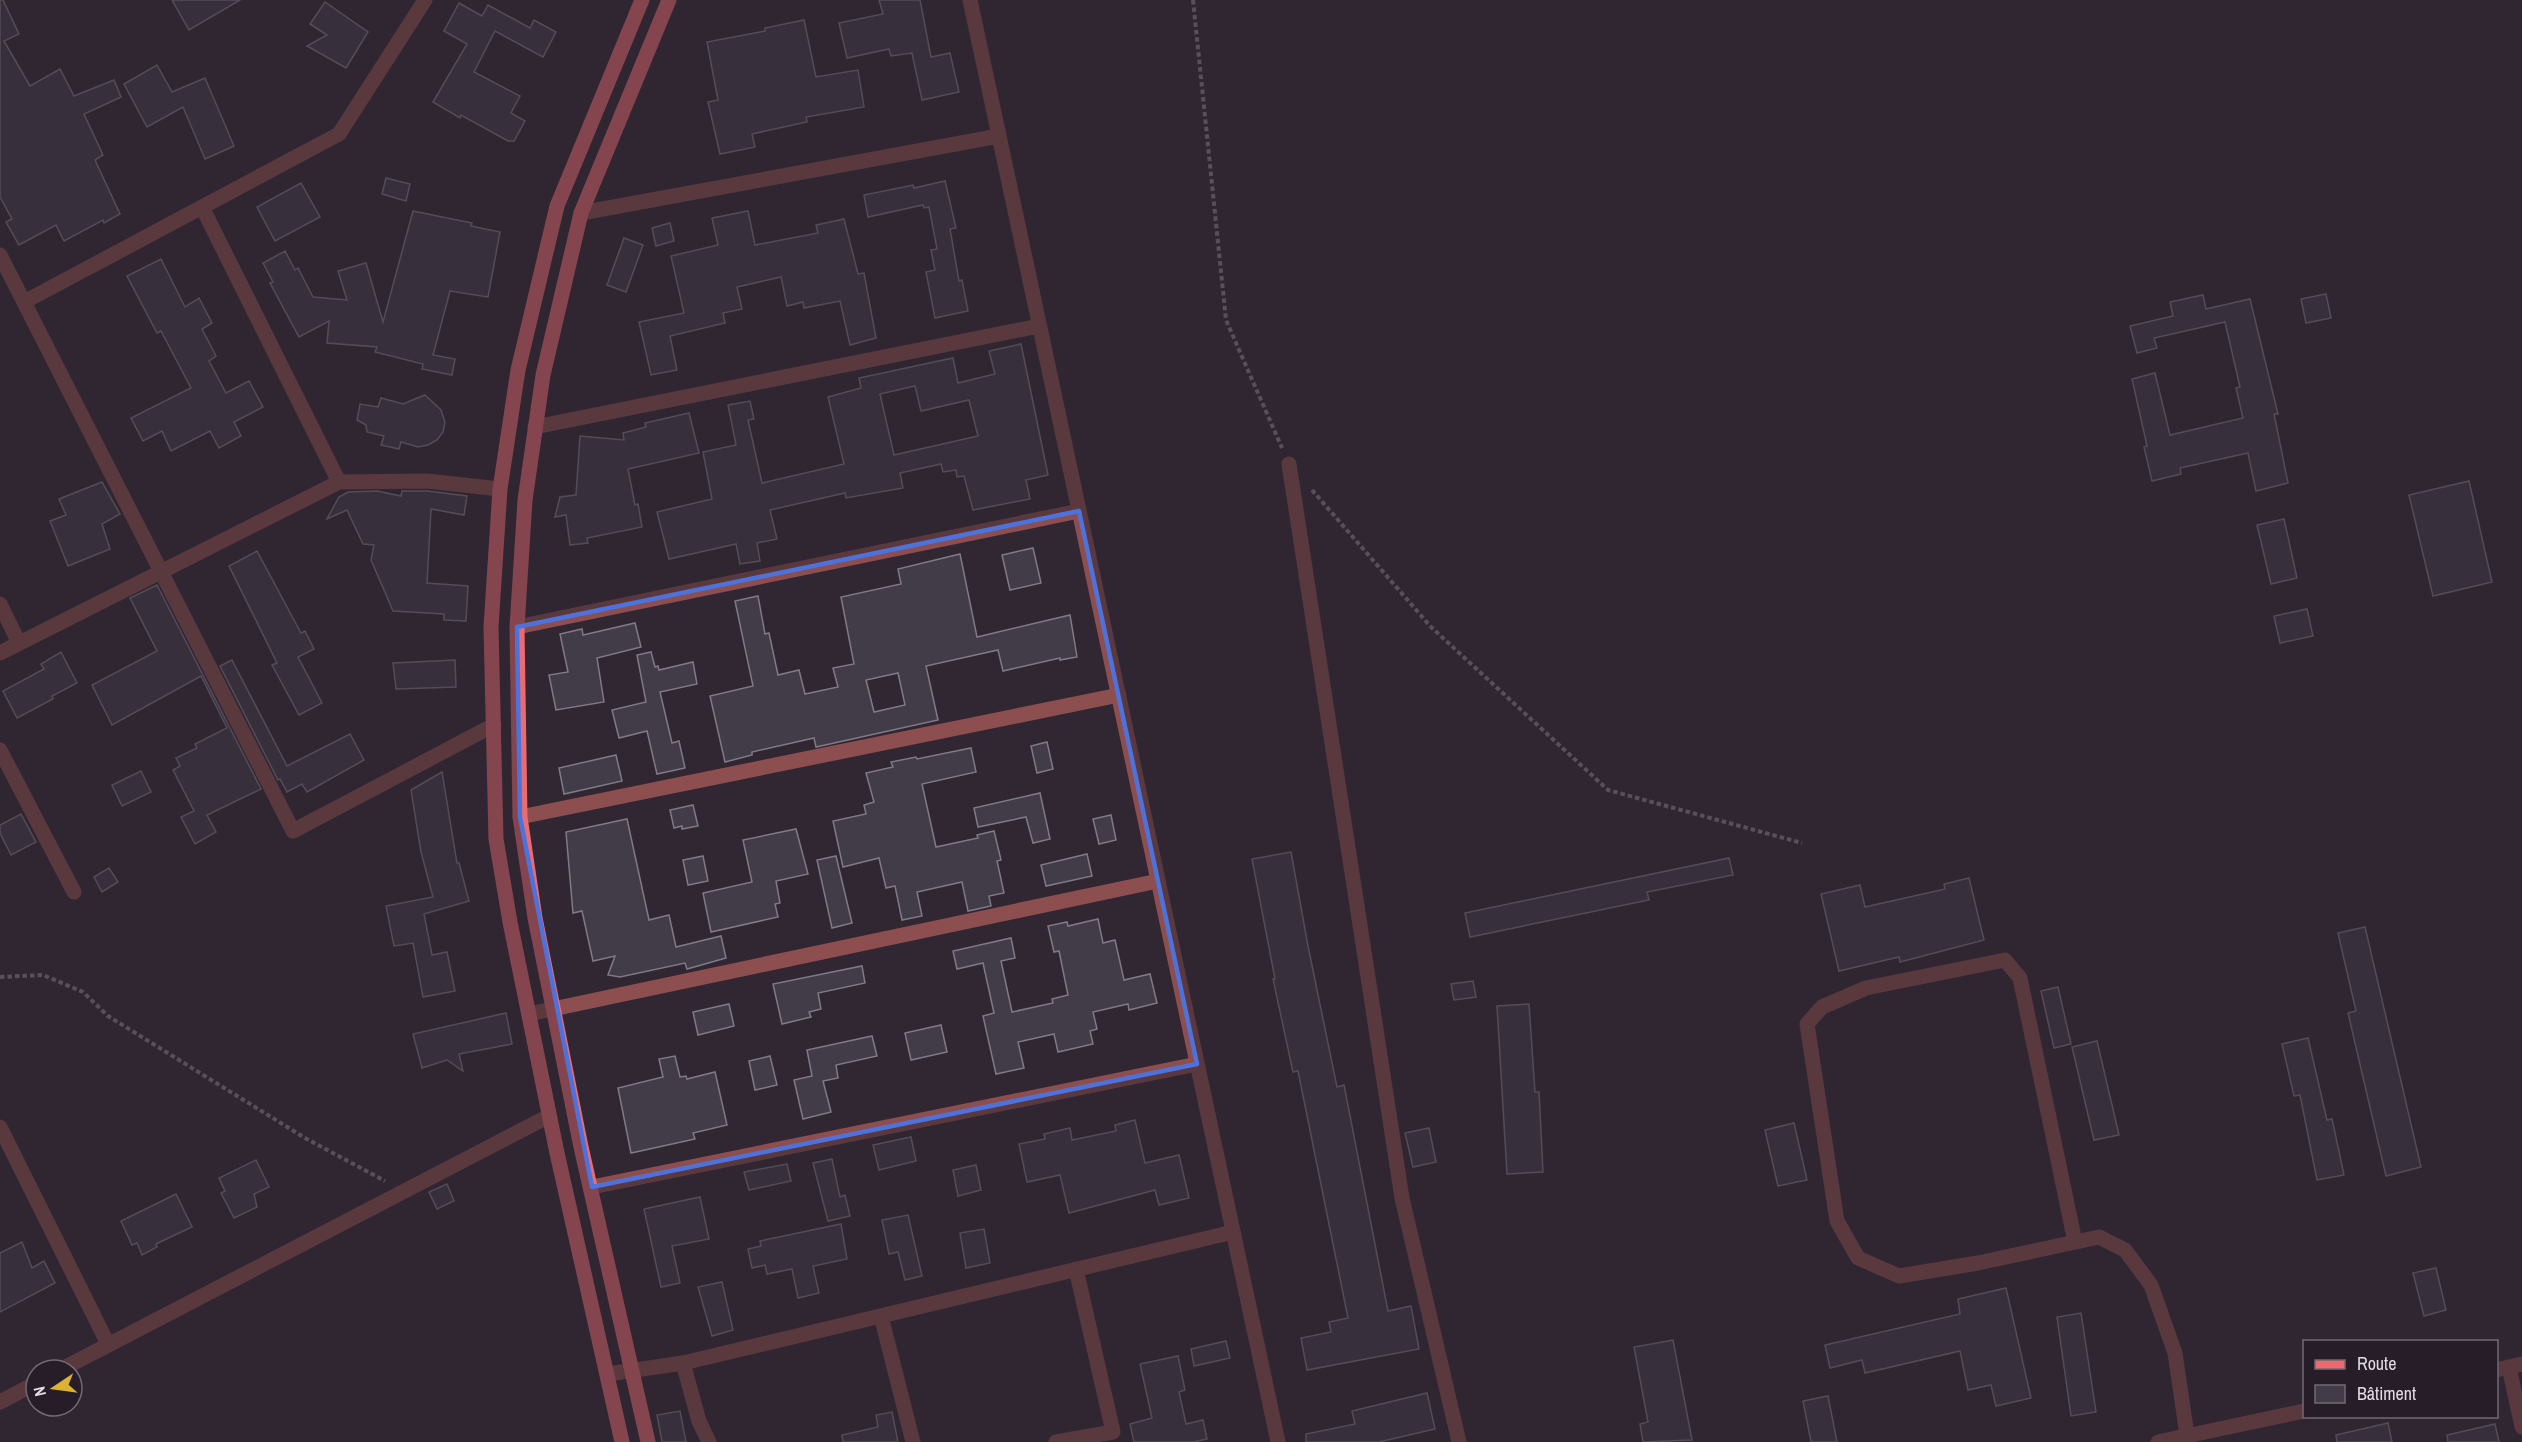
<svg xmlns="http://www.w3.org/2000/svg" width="2522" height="1442" viewBox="0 0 2522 1442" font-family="'Archivo Narrow',sans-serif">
	<rect width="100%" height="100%" fill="#302732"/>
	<!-- building -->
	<g fill="#423b48" stroke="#807987" stroke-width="1.5" fill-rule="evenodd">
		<polygon points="0,0 3,0 19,34 4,41 30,86 60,69 74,96 114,80 121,97 84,114 103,155 95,160 120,214 104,223 103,220 64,241 56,225 19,245 6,222 12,219 0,197"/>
		<polygon points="172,0 240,0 189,30"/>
		<polygon points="879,0 920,0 931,57 950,53 959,92 922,100 912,53 891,56 889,49 847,58 839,23 883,14"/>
		<polygon points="325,2 368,32 346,68 307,46 327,35 310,24"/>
		<polygon points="459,3 482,16 488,5 530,28 534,20 556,32 543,57 495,31 474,72 520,96 511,113 525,121 514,141 508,141 461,115 460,118 433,102 467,44 444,31"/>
		<polygon points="804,20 816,77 858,70 864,107 806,117 807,122 752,134 755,147 720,154 708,102 718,100 707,42 765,31 765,28"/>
		<polygon points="157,65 172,92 205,78 234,146 205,159 183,107 147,127 124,84"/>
		<polygon points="386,178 410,184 406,201 382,194"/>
		<polygon points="945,181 956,228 950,229 959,281 962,280 968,311 935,318 926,272 935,270 931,250 937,249 929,207 924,208 923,205 868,217 864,195 913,185 914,188"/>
		<polygon points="301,183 320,217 275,241 257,207"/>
		<polygon points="413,211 472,223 471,226 500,232 488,297 450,291 433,355 455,359 452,375 422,369 423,364 375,352 377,347 327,343 329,321 299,337 270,283 273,282 263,263 285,251 295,270 298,268 313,297 347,300 338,271 366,263 383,322"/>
		<polygon points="748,211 755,245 818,233 816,225 844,219 858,274 864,273 876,338 850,345 840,301 804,308 803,302 787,306 781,277 737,287 742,309 723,313 725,323 670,336 677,370 651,375 639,322 684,313 671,256 718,245 712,218"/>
		<polygon points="670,223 674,241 656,246 652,228"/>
		<polygon points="624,238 643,245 626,292 607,285"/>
		<polygon points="161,259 185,307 199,298 212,323 202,329 216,356 209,361 226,393 249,381 263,407 234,422 241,436 219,448 210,431 171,451 162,431 143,441 131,418 191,388 161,331 157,333 127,276"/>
		<polygon points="2326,294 2331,318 2306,323 2301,299"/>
		<polygon points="2203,295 2206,309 2250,299 2278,414 2274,414 2288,483 2256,491 2248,453 2180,468 2181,474 2152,481 2144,447 2147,446 2132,379 2155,373 2170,435 2243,418 2236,388 2240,387 2225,322 2154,338 2157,348 2137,353 2130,326 2173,316 2170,302"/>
		<path d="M 1021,344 L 1048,475 L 1026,480 L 1030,499 L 973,510 L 964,476 L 957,477 L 956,470 L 943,472 L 941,464 L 900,473 L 903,488 L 846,498 L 845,493 L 770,510 L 777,539 L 757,543 L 760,561 L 740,564 L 736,544 L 669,559 L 657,512 L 712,499 L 703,452 L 736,445 L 728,405 L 750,401 L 754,419 L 748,420 L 762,483 L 844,464 L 828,397 L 861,388 L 859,378 L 953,358 L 958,383 L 995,374 L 989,351 ZM 915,386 L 921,411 L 969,400 L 978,436 L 894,455 L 880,394 Z"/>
		<polygon points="425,395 441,410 445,422 443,432 437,440 428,445 418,447 401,442 399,449 381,445 384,436 367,432 366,425 357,420 360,404 378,407 381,398 403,404"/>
		<polygon points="689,413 699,453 628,469 635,505 638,504 642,527 587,538 588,543 570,545 566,515 555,517 560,497 576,495 580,436 624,440 623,433 646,427 645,423"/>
		<polygon points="2469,481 2492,582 2433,596 2409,495"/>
		<polygon points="102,482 120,514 102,524 110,549 68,566 50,521 66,515 59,499"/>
		<polygon points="377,491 401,496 402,491 427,491 467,496 464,515 431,509 427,583 468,586 466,621 444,620 444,614 393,611 371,560 374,545 363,544 347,510 327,519 339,497 348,492"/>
		<polygon points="2284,519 2297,578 2271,584 2257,525"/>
		<polygon points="1033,548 1041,583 1010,590 1002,555"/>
		<polygon points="257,551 301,633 305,631 314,649 298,657 322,703 299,715 272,665 277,663 229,566"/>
		<path d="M 960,554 L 977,637 L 1070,615 L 1077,657 L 1060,660 L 1060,658 L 1003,671 L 998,650 L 926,666 L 938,720 L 816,747 L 814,738 L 752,752 L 752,755 L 725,762 L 710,696 L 753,686 L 735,601 L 758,596 L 765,634 L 769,633 L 778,675 L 799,670 L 805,694 L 838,687 L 833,668 L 854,664 L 841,597 L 901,584 L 898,569 ZM 898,673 L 905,705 L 874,712 L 866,680 Z"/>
		<polygon points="157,585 261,789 207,815 216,832 195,844 181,817 194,811 173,770 180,766 176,758 197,748 195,744 227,728 201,676 112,725 92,685 157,651 130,598"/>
		<polygon points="2307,609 2313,636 2280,643 2274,616"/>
		<polygon points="635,623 641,647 597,658 604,702 556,710 549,675 568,672 560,634 582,629 583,635"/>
		<polygon points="61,652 77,683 52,696 53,699 17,718 3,691 44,669 41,664"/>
		<polygon points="651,652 655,667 658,666 659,670 693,662 697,684 660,692 672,743 679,741 685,768 657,774 647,731 619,738 612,710 646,702 637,655"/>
		<polygon points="232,660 287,766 350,734 364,760 307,792 302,784 287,792 280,779 278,780 220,666"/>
		<polygon points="455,660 456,687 396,689 393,663"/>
		<polygon points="1047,742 1053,769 1037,773 1031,746"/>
		<polygon points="971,748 976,772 922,784 936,847 978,838 977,835 994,831 1001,860 997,861 1004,893 989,896 991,906 968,911 962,882 917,892 922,916 902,920 895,886 886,888 879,858 843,867 833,821 866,814 864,805 874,802 866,773 893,767 891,762 916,757 917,759"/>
		<polygon points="616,755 622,781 564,794 559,768"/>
		<polygon points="141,771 151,792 122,806 112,785"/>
		<polygon points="442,772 457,863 459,863 469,901 424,914 432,955 447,952 455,991 423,997 413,943 394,946 386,906 433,897 421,852 411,790"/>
		<polygon points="1040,793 1050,839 1033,843 1026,817 978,827 974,808"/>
		<polygon points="693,805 698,826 682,829 682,826 674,828 670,810"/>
		<polygon points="21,814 36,842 11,855 0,833 0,825"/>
		<polygon points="1111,815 1116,840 1099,844 1093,819"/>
		<polygon points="627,819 649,920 669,915 676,947 721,936 726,958 687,969 685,963 620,977 608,975 615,956 593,961 582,911 573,913 566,832"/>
		<polygon points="796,829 808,874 776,881 780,903 775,904 778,917 711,932 703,893 752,882 743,840"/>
		<polygon points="1291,852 1308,946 1337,1087 1344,1085 1388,1311 1411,1306 1419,1349 1307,1370 1301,1338 1331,1332 1329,1322 1348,1318 1298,1071 1293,1072 1273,979 1275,979 1252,859"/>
		<polygon points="1087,854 1092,876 1046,886 1041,865"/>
		<polygon points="703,856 708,881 688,885 683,860"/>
		<polygon points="836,856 852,923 832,928 817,860"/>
		<polygon points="1729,858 1733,875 1647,892 1649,900 1470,937 1465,913"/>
		<polygon points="109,868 118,882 102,892 94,877"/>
		<polygon points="1969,878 1984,940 1900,962 1899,957 1839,971 1821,894 1860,885 1865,907 1945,889 1944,884"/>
		<polygon points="1098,919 1103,943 1115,940 1124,980 1150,974 1157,1003 1129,1010 1128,1004 1093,1012 1097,1029 1090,1031 1093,1044 1058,1052 1054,1034 1018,1042 1024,1068 996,1074 983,1016 994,1013 983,963 957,969 953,951 1011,938 1015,958 1001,961 1012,1012 1053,1003 1052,999 1068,995 1059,951 1054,952 1048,926 1067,922 1068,926"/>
		<polygon points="2365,927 2421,1167 2386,1176 2348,1013 2356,1011 2338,933"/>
		<polygon points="862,966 865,983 818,993 821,1009 809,1012 811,1017 782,1024 773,984"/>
		<polygon points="1473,981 1476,997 1454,1000 1451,984"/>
		<polygon points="2058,987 2071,1044 2054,1048 2041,991"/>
		<polygon points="729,1004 734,1026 698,1035 693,1012"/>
		<polygon points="1529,1004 1535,1092 1539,1092 1543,1172 1507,1174 1497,1006"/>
		<polygon points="506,1013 512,1044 459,1054 463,1071 447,1060 422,1068 413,1034"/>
		<polygon points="941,1025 947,1052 911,1060 905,1033"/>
		<polygon points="872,1036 877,1056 836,1065 838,1078 823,1081 831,1112 803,1119 794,1080 812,1076 807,1050"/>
		<polygon points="2308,1038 2327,1120 2332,1119 2344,1175 2317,1180 2300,1095 2294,1096 2282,1044"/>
		<polygon points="2097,1041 2119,1135 2094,1140 2072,1047"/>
		<polygon points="675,1056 680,1077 686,1076 687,1079 715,1072 727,1125 693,1133 695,1139 631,1153 618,1088 663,1077 659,1059"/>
		<polygon points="770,1056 777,1085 755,1090 749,1061"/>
		<polygon points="1135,1120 1145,1163 1179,1155 1189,1198 1159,1205 1155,1190 1069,1213 1060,1175 1027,1182 1019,1144 1045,1139 1044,1134 1070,1128 1072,1140 1116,1131 1115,1125"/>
		<polygon points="1794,1123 1807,1180 1778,1186 1765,1130"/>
		<polygon points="1429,1128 1436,1162 1413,1167 1405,1133"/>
		<polygon points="911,1137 916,1161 879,1170 873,1145"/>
		<polygon points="832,1159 840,1197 845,1195 850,1216 828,1221 813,1163"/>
		<polygon points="256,1160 269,1187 254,1194 257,1207 234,1218 221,1193 225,1191 219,1178"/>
		<polygon points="787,1164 791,1181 749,1190 744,1172"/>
		<polygon points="976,1165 981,1190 958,1196 953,1170"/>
		<polygon points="447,1184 454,1201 437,1209 429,1192"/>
		<polygon points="176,1194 192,1227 156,1244 157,1247 142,1255 137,1243 132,1245 121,1221"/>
		<polygon points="700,1197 709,1239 672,1246 680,1283 661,1287 644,1209"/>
		<polygon points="908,1215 922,1276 905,1280 898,1252 889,1254 882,1220"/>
		<polygon points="841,1224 847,1259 813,1266 819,1293 798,1298 792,1269 767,1274 765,1265 752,1268 748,1249 761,1246 760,1241"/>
		<polygon points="984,1229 990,1263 966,1268 960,1233"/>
		<polygon points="22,1242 32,1268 44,1261 55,1283 0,1312 0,1253"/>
		<polygon points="2436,1268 2446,1310 2424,1316 2413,1273"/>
		<polygon points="722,1282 733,1330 712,1336 698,1287"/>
		<polygon points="2006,1288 2031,1398 1996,1406 1991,1385 1968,1390 1960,1351 1865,1373 1862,1360 1830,1368 1825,1345 1960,1314 1958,1299"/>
		<polygon points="2081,1313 2096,1412 2071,1416 2057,1317"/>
		<polygon points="1673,1340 1692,1440 1643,1442 1640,1424 1648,1422 1634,1347"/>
		<polygon points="1226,1341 1230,1358 1194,1366 1191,1349"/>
		<polygon points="1178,1356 1185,1390 1179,1392 1186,1424 1203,1420 1207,1439 1194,1442 1134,1442 1130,1424 1152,1418 1140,1364"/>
		<polygon points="1427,1393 1435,1429 1379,1442 1306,1442 1306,1434 1355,1424 1352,1411"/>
		<polygon points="1828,1396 1837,1442 1811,1442 1803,1401"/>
		<polygon points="680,1411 686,1442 662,1442 657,1415"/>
		<polygon points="892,1412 898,1442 843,1442 842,1435 878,1427 876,1415"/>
		<polygon points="2388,1423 2392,1442 2337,1442 2336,1435"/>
		<polygon points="2495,1424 2499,1442 2448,1442 2447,1435"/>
	</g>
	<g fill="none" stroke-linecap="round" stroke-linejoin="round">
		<!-- path -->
		<g stroke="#89818a" stroke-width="4" stroke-dasharray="4.5 3" stroke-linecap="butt">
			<polyline points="1193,0 1226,320 1282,448"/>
			<polyline points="1312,490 1431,627 1608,790 1802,843"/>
			<polyline points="0,977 43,975 83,992 108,1016 305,1138 385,1181"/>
		</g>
		<!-- minor -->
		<g stroke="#8c4e4f" stroke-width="15">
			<polyline points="970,0 1278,1442"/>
			<polyline points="202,207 339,482"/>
			<polyline points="581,213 999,136"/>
			<polyline points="0,255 293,831 494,725"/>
			<polyline points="24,302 339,134 425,0"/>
			<polyline points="535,427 1039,326"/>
			<polyline points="1289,464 1402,1198 1459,1442"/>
			<polyline points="0,604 19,643"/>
			<polyline points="517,627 1079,511"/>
			<polyline points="0,653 339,482 427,481 500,489"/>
			<polyline points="0,750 74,892"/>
			<polyline points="520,817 1119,695"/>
			<polyline points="529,1014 1158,881"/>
			<polyline points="0,1127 108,1344"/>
			<polyline points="592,1187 1197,1064"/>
			<polyline points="2075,1242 2020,978 2005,960 1866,988 1822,1007 1807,1024 1837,1221 1858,1258 1899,1276 1978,1263 2099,1237 2125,1250 2151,1285 2175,1353 2188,1442"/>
			<polyline points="881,1316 913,1442"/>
			<polyline points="683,1363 699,1421 709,1442"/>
			<polyline points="2509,1367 2522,1427"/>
			<polyline points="60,1370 549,1116"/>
			<polyline points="2496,1370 2522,1364"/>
			<polyline points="608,1374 683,1363 1233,1232"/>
			<polyline points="0,1402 36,1383"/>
			<polyline points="1056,1442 1113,1432 1076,1269"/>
			<polyline points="2158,1442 2304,1411"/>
		</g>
		<!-- major -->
		<g stroke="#eb6b71" stroke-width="15">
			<polyline points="622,1442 557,1153 510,922 496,839 491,627 500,489 518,370 557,206 642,0"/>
			<polyline points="648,1442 581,1147 535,918 520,817 517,627 525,500 543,375 581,213 669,0"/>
		</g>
	</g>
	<!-- marked area -->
	<path d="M0 0H2522V1442H0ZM 1079,511 L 1197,1064 L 592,1187 L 520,817 L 517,627 Z" fill="#302732" fill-opacity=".55" fill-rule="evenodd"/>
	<path fill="none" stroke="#4e72db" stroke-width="4.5" stroke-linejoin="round" d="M 1079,511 L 1197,1064 L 592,1187 L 520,817 L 517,627 Z"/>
	<!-- legend -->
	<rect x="2303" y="1340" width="195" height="78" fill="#261d28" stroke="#716973" stroke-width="1.5"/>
	<rect x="2315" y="1360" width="30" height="9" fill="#eb6b71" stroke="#716973" stroke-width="1.5"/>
	<text x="2357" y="1370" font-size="18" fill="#e2dce3">Route</text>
	<rect x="2315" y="1385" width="30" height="18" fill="#423b48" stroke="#716973" stroke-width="1.5"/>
	<text x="2357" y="1400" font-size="18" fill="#e2dce3">Bâtiment</text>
	<!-- north arrow -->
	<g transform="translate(54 1388) rotate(257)"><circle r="28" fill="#261d28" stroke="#716973" stroke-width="1.5"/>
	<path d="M0-4.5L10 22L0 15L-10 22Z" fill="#dbb233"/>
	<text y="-9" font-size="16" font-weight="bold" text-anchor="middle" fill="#e2dce3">N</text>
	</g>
</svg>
